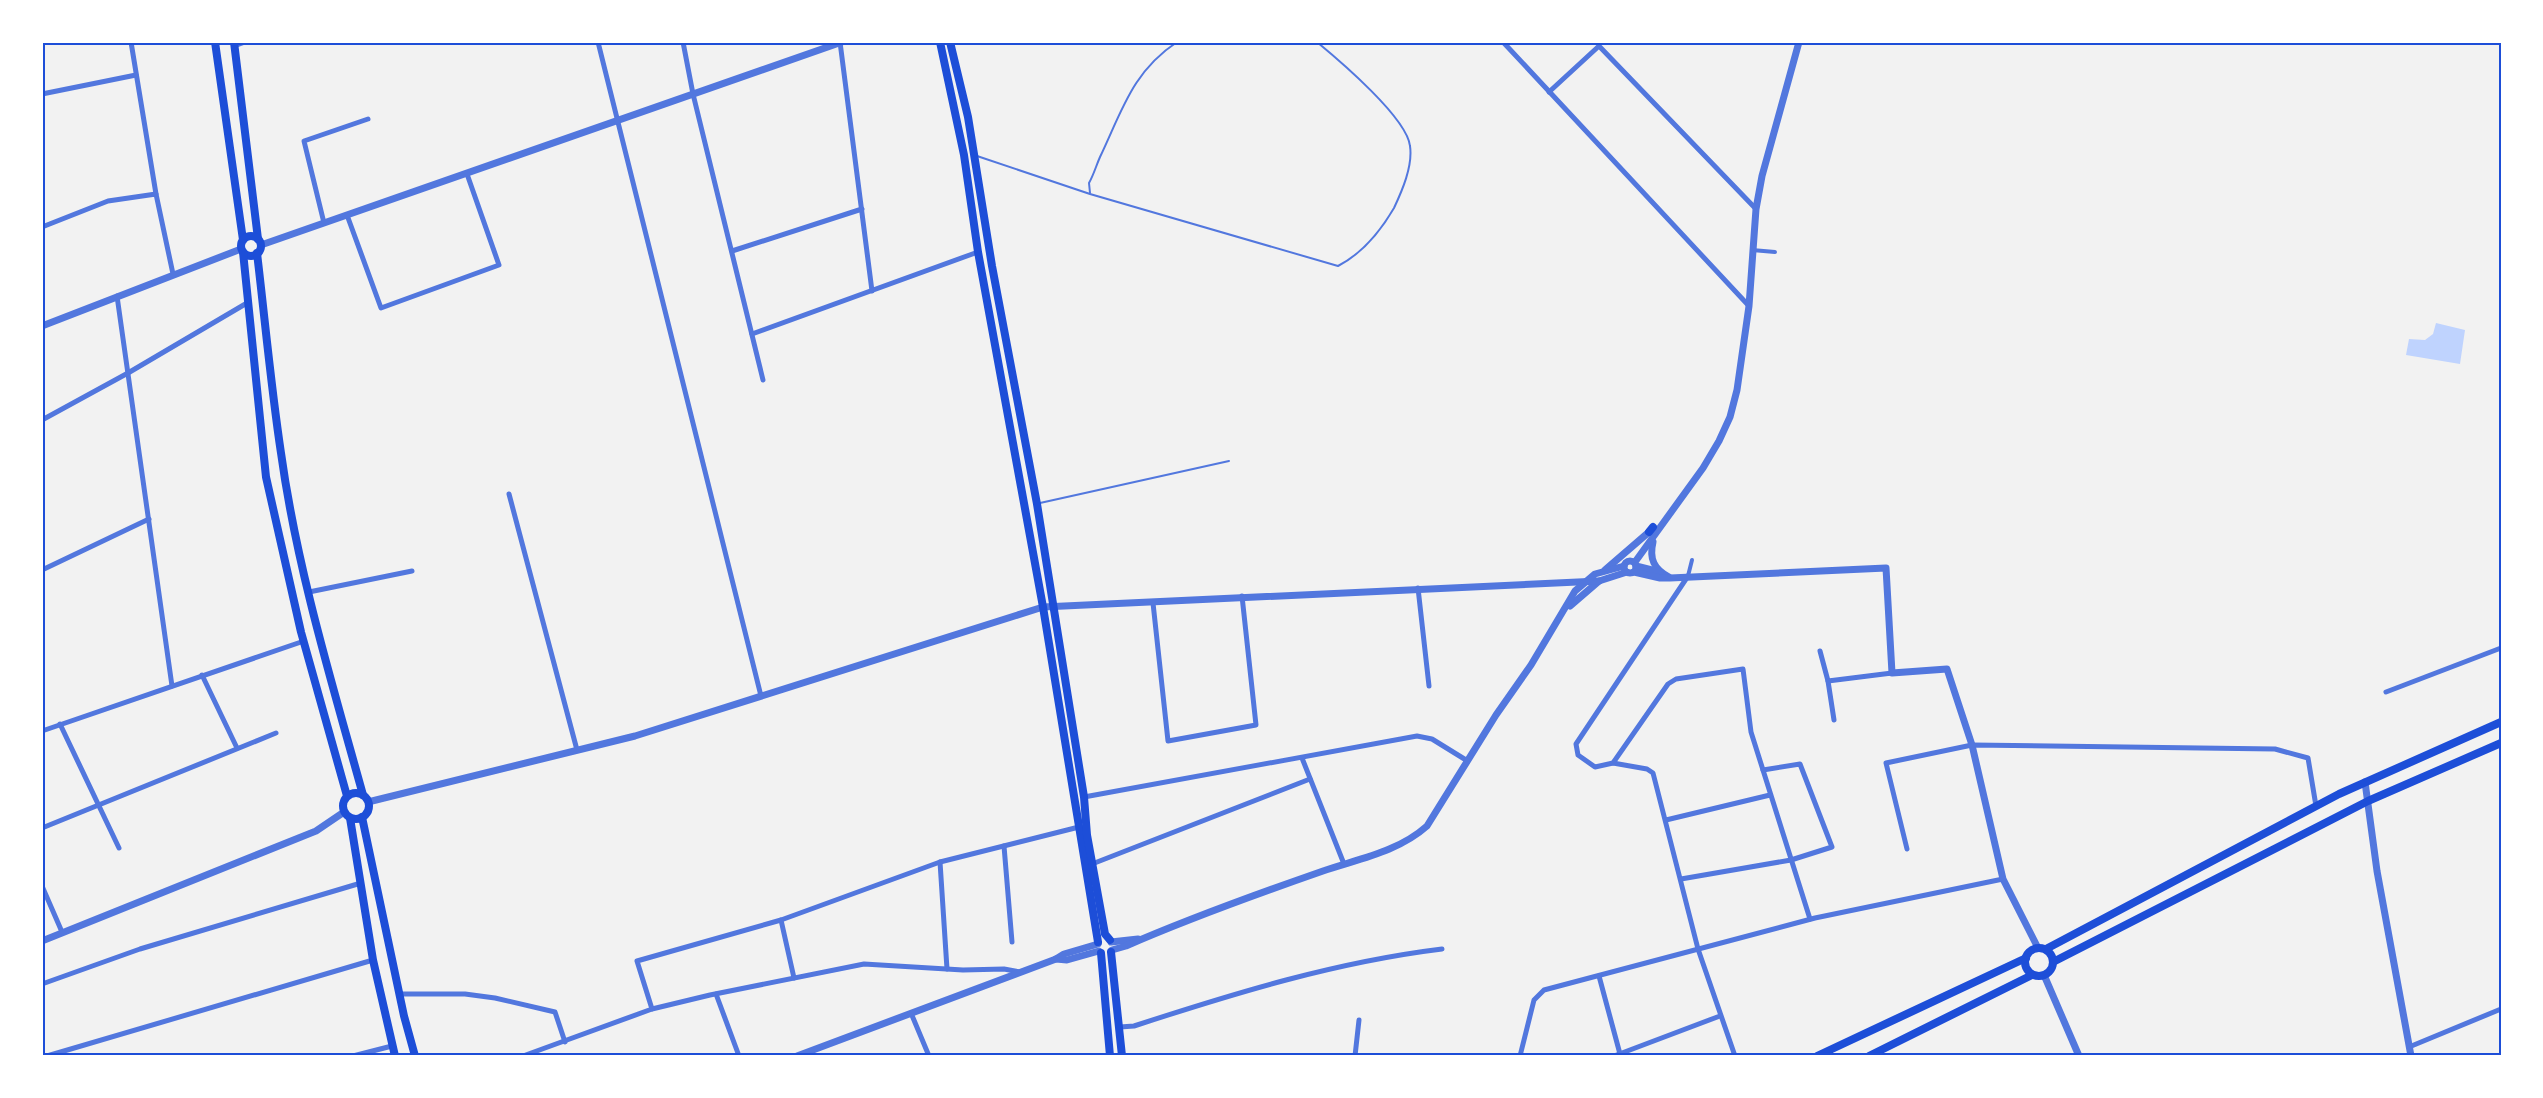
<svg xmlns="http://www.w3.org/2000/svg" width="2543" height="1098" viewBox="0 0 2543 1098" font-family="Helvetica,sans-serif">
	<rect width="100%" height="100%" fill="#f2f2f2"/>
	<!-- water -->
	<polygon fill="#bfd3fe" points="2436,323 2465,330 2460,364 2406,355 2409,339 2425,340 2433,334"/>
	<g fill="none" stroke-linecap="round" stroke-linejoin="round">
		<!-- service -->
		<g stroke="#5277de" stroke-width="2">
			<path d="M 977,156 L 1090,194 L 1338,266 C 1363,253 1380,232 1394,208 C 1402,191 1413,166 1410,146 C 1407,118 1340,61 1317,42"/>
			<path d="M 1090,193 L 1089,183 C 1094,174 1096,166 1100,157 C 1122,111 1132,72 1177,42"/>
			<polyline points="1040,503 1229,461"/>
		</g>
		<!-- pedestrian -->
		<g stroke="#5277de" stroke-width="4">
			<polyline points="1752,250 1775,252"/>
			<polyline points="1688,576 1692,560"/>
		</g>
		<!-- minor -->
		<g stroke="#5277de" stroke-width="5">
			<polyline points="131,42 156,194"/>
			<polyline points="598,42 761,696"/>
			<polyline points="683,42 693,94 763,380"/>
			<polyline points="840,42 872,291"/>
			<polyline points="1503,42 1749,306"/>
			<polyline points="234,46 245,42"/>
			<polyline points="1549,92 1599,46 1756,209"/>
			<polyline points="42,94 136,75"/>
			<polyline points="347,215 381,308 499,265 467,174"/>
			<polyline points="324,223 304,141 368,119"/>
			<polyline points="42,227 108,201 156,194 173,274"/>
			<polyline points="732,251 862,209"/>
			<polyline points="117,296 172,686"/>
			<polyline points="752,334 978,252"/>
			<polyline points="42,420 128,373 247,303"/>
			<polyline points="509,494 577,750"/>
			<polyline points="42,570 149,519"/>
			<polyline points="1688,576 1576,744 1578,755 1595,767 1613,763 1668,684 1676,679 1743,669 1751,732 1810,919"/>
			<polyline points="1418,588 1429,686"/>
			<polyline points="309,592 412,571"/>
			<polyline points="1153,603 1168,741 1256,725 1242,596"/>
			<polyline points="1820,651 1828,681"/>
			<polyline points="202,675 237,748"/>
			<polyline points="2386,692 2501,648"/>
			<polyline points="1834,720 1828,681 1892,673"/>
			<polyline points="60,724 119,848"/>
			<polyline points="42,731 304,641"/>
			<polyline points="1302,758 1344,864"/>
			<polyline points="1613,763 1647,769 1653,773 1698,949 1735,1056"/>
			<polyline points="1084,797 1417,736 1432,739 1466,760"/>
			<polyline points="1666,820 1770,795"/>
			<polyline points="42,828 276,733"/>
			<polyline points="1004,846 1012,942"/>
			<polyline points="1907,849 1886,763 1972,745 2275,749 2308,758 2316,806"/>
			<polyline points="940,862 947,969"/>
			<polyline points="1092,864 1310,779"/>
			<polyline points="1681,879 1791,860 1832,847 1800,764 1763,770"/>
			<polyline points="42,886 62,932"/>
			<polyline points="781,920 794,978"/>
			<polyline points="1599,976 1620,1054"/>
			<polyline points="42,984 140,949 361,883"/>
			<polyline points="399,994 465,994 495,998 555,1012 565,1042"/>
			<polyline points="716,994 739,1056"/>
			<polyline points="652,1009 710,995 864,964 963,970 1004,969 1020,972"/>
			<polyline points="911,1013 929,1056"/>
			<path d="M 1120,1027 L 1134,1026 C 1235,993 1336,962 1442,949"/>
			<polyline points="2409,1047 2501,1009"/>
			<polyline points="47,1056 373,960"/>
			<polyline points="353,1056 392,1046"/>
			<polyline points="523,1056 652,1009 637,961 781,920 940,862 1079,827"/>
			<polyline points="1355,1056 1359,1020"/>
			<polyline points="1520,1056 1534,1000 1544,990 1815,918 2003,879"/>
			<polyline points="1614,1056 1720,1016"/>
		</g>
		<!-- tertiary -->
		<g stroke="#5277de" stroke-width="7">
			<polyline points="261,245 842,42"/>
			<polyline points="42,326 241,249"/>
			<path d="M 1653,542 C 1649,559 1654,569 1669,577"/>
			<circle cx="1630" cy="567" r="6"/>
			<polyline points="1635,562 1703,468 1719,441 1730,417 1737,390 1749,306 1756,209 1762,176 1799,42"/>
			<polyline points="1636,566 1660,572"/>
			<polyline points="1605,570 1649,532"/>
			<polyline points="1634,572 1660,578 1670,578 1886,568 1892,673 1947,669 1972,745 2003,879 2038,948"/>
			<polyline points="1570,606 1599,581 1627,572"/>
			<polyline points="2365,782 2377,871 2411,1056"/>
			<polyline points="368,802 635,736 1043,607 1599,581"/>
			<polyline points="42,941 316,831 344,812"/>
			<polyline points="1111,942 1138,939"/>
			<path d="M 1112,950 L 1126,946 C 1190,918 1257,894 1323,871 C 1358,859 1398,852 1427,826 L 1496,715 L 1531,665 L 1575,591 L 1595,574 L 1624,566"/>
			<polyline points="1056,959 1067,960 1099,951"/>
			<polyline points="2044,975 2079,1056"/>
			<polyline points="797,1056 1056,959 1064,954 1098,944"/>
		</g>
		<!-- secondary -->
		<g stroke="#1d4ed8" stroke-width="8">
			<polyline points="940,42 964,155 978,252 1043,607 1098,942"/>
			<polyline points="950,42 968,117 992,266 1037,504 1084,797 1087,835 1105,934 1110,940"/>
			<polyline points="1649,532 1653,527"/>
			<circle cx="2039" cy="962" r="14"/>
			<polyline points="2046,949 2339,794 2501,722"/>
			<polyline points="1111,952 1122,1056"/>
			<polyline points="1101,953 1110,1056"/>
			<polyline points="2053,962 2368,801 2501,743"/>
			<polyline points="1817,1056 2026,958"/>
			<polyline points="1869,1056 2032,975"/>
		</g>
		<!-- primary -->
		<g stroke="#1d4ed8" stroke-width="8">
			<polyline points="215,42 243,240"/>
			<polyline points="234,42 258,239"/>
			<circle cx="251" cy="246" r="10"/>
			<polyline points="243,252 266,477 301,632 347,796"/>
			<path d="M 257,253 C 265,320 271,387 281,453 C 297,569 332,683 363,795"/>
			<circle cx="356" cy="806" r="13"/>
			<polyline points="362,817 404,1016 415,1056"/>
			<polyline points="350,818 373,960 395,1056"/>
		</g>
	</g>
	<!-- border -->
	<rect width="2543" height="1098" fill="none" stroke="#ffffff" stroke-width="87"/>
	<rect x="44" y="44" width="2456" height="1010" fill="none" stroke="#1d4ed8" stroke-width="2"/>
</svg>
